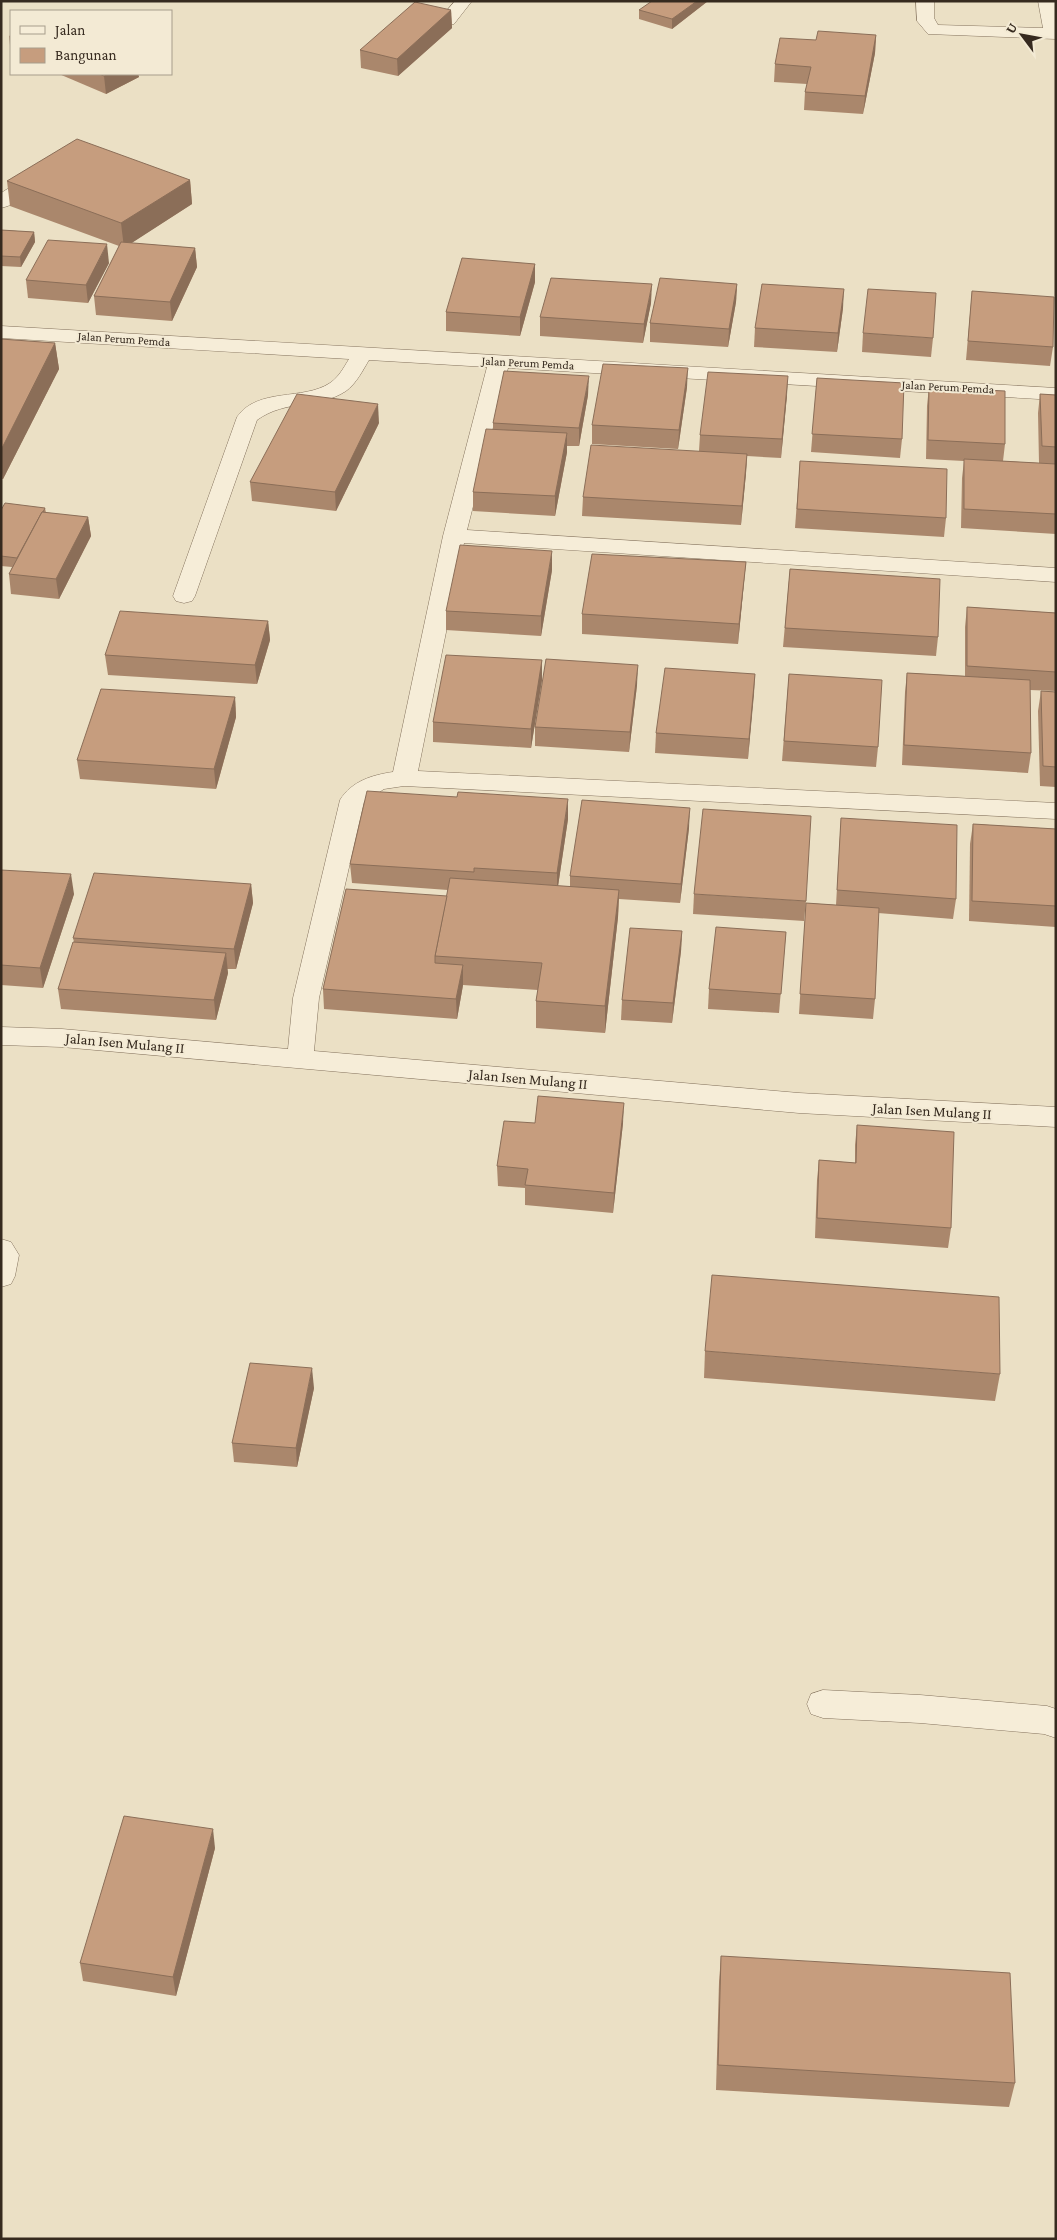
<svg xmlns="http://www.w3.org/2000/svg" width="1057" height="2240" viewBox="0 0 1057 2240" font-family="'Crimson Pro',serif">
	<rect width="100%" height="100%" fill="#ebe0c5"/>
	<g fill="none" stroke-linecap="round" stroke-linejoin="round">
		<!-- minor casing -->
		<g stroke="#84725d" stroke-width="1">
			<g id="minor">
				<polygon points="455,1 472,1 454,24 442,24 439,20"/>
				<polygon points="916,1 934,1 934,18 938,25 1043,28 1038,1 1056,1 1056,39 928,34 917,21"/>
				<polygon points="40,171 47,173 49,177 47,181 8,206 1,208 1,193 33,173"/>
				<path d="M 1,326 L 1056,388 L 1056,400 L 508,368 L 467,530 L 1056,568 L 1056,582 L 464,543 L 418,771 L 1056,803 L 1056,819 L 404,786 L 384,789 L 364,802 L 319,998 L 314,1051 L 799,1093 L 1056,1107 L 1056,1127 L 799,1113 L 62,1047 L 1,1045 L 1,1027 L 62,1029 L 288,1049 L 293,998 L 340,800 C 352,781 372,775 393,772 L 443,536 L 487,367 L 369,360 C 363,370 356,384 346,391 C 319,409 286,399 257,420 L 195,596 L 192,601 L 184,603 L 176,601 L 173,596 L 237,417 C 258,387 303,401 330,383 C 339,377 344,367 349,359 L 1,338 Z"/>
				<polygon points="1,1239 11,1242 19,1255 15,1276 11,1284 1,1287"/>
				<polygon points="823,1690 920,1695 1047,1706 1056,1709 1056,1738 1044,1734 920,1723 823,1718 811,1714 807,1704 811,1694"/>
			</g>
		</g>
		<!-- minor -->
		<use href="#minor" fill="#f6edd8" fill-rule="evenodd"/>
	</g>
	<!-- wall -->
	<g fill="#aa876c">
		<polygon points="708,1 672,29 639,19 639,10"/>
		<polygon points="451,10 452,28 398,76 361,68 360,50"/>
		<polygon points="11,35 11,54 9,36"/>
		<polygon points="876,35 875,53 863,114 804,110 805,92 807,84 774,82 775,64 816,40"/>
		<polygon points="59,74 138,74 139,77 106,94"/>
		<polygon points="190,180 192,204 131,243 195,248 197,267 172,321 96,315 94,296 119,246 10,206 7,181"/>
		<polygon points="1,230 34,232 35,242 21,267 1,266"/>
		<polygon points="109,263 88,303 28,298 26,280"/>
		<polygon points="535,264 535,282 520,336 446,331 446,312"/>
		<polygon points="737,284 736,302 728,347 650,342 650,323"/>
		<polygon points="972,291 1053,347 1050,366 966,360"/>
		<polygon points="651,303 643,343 540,336 540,317"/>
		<polygon points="843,308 837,352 754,347 755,328"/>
		<polygon points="863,333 933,338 931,357 862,352"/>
		<polygon points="1,339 55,343 59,369 3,479 1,479"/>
		<polygon points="817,378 902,439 900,458 811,452"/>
		<polygon points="687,387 678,449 592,444 592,425"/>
		<polygon points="929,387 1005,444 1003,461 1039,463 1038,413 1040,394 1056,395 1056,534 961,528 962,478 964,461 926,459 927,406"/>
		<polygon points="588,395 579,446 567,446 567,452 555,516 473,511 473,492 493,429 493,423"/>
		<polygon points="787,395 781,458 747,456 746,473 741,525 582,516 583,497 699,451 700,435"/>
		<polygon points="379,423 336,511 252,501 250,482"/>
		<polygon points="800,461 946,518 944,537 795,528"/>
		<polygon points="45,508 46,513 88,517 91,536 59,599 11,594 9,574 12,567 1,566 1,510"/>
		<polygon points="746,562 744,582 738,644 582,634 582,614"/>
		<polygon points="790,569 938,637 936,656 783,647"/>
		<polygon points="552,570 541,636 446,630 446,611"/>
		<polygon points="967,607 1056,613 1056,691 1030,690 1031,753 1028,773 902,765 905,692 907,673 965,676 965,627"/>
		<polygon points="268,621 270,640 257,684 108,675 105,655"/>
		<polygon points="542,660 542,680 531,748 433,742 433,722"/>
		<polygon points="755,674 748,759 655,753 656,733"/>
		<polygon points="789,674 878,747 876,767 782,761"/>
		<polygon points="637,685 629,752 535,746 535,727"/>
		<polygon points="1041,691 1056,692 1056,787 1040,786 1038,711"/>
		<polygon points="235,697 236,717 216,789 80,779 77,760"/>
		<polygon points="841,818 956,899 953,919 878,913 875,999 873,1019 799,1014 806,903 836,905"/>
		<polygon points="568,819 558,886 570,886 570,876 689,828 680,903 619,899 618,917 605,1033 536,1028 536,1001 538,990 463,985 457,1019 324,1009 323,989 447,896 448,890 352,883 350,864"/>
		<polygon points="973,824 1056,829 1056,927 969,921 970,844"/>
		<polygon points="1,870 74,894 43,988 1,985"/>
		<polygon points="251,884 253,903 236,969 227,969 228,973 216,1020 61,1009 58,989 74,942 73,938"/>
		<polygon points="694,894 806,901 804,921 693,914"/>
		<polygon points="682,931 681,951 672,1023 621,1020 622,1000"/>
		<polygon points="786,932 779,1013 708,1009 709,989"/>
		<polygon points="535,1123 623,1123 613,1213 525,1205 525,1188 498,1186 497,1166"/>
		<polygon points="857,1125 951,1228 948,1248 815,1238 817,1180 819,1160 855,1163 855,1145"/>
		<polygon points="705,1351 1000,1374 995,1401 704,1378"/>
		<polygon points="314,1388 297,1467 234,1462 232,1443"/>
		<polygon points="215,1848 176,1996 83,1981 80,1963"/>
		<polygon points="721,1956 1015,2083 1009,2107 716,2090 719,1982"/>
	</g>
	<!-- shaded-wall -->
	<g fill="#8b6e58">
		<polygon points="697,1 708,1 672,29 672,19"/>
		<polygon points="451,10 452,28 398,76 397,59"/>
		<polygon points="876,35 875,53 863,114 865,96"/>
		<polygon points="109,74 138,74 139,77 106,94 104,76"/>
		<polygon points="190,180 192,204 124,248 121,223"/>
		<polygon points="34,232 35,242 21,267 20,257"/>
		<polygon points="107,244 109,263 88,303 86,285"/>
		<polygon points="195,248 197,267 172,321 170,302"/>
		<polygon points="535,264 535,282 520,336 520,317"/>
		<polygon points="652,284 651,303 643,343 644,324"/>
		<polygon points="737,284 736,302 728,347 729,329"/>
		<polygon points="844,289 843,308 837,352 838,333"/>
		<polygon points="55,343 59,369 3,479 1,465 1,450"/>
		<polygon points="688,368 687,387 678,449 679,430"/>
		<polygon points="589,376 588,395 579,446 579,428"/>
		<polygon points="788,376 787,395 781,458 782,439"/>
		<polygon points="378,404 379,423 336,511 335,492"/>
		<polygon points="567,433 567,452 555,516 555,496"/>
		<polygon points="747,454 746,473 741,525 742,506"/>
		<polygon points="88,517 91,536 59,599 56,579"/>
		<polygon points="552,551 552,570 541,636 541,616"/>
		<polygon points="746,562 744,582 738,644 739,624"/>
		<polygon points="268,621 270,640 257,684 255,665"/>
		<polygon points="542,660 542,680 531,748 531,729"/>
		<polygon points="638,665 637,685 629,752 630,732"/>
		<polygon points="755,674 754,694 748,759 749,739"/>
		<polygon points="235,697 236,717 216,789 214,769"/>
		<polygon points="568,799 568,819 557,893 557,873"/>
		<polygon points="690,808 689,828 680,903 681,884"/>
		<polygon points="71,874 74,894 43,988 40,968"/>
		<polygon points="251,884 253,903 236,969 234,949"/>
		<polygon points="619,890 618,917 605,1033 605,1006"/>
		<polygon points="682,931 681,951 672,1023 673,1003"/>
		<polygon points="226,953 228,973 216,1020 214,1000"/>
		<polygon points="463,965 463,985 457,1019 456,999"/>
		<polygon points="624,1103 623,1123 613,1213 614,1193"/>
		<polygon points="312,1368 314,1388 297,1467 296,1448"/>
		<polygon points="213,1829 215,1848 176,1996 173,1977"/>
	</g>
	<!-- building -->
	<g fill="#c69d7e" stroke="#8b6e58">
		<polygon points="652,1 697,1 672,19 639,10"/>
		<polygon points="415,2 451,10 397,59 360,50"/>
		<polygon points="818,31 876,35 865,96 805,92 811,67 775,64 780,38 816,40"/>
		<polygon points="99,74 109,74 104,76"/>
		<polygon points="77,139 190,180 121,223 7,181"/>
		<polygon points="1,230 34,232 20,257 1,256"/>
		<polygon points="48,240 107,244 86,285 26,280"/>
		<polygon points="121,242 195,248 170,302 94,296"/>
		<polygon points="462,258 535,264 520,317 446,312"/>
		<polygon points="551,278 652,284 644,324 540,317"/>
		<polygon points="660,278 737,284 729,329 650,323"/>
		<polygon points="762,284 844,289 838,333 755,328"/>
		<polygon points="868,289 936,293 933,338 863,333"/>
		<polygon points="972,291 1054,297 1053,347 968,341"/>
		<polygon points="1,339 55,343 1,450"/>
		<polygon points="603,364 688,368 679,430 592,425"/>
		<polygon points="504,371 589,376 579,428 493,423"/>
		<polygon points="708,372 788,376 782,439 700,435"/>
		<polygon points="817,378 904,383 902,439 812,434"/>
		<polygon points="929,387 1005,391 1005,444 928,440"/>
		<polygon points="297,394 378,404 335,492 250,482"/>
		<polygon points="1040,394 1056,395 1056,447 1042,446"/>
		<polygon points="486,429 567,433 555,496 473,492"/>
		<polygon points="591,445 747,454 742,506 583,497"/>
		<polygon points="964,459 1056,464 1056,514 964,509"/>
		<polygon points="800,461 947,469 946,518 797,509"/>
		<polygon points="5,503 45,508 43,512 42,512 17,558 1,556 1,510"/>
		<polygon points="42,512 88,517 56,579 9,574"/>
		<polygon points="460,545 552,551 541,616 446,611"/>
		<polygon points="592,554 746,562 739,624 582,614"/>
		<polygon points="790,569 940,579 938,637 785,628"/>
		<polygon points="967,607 1056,613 1056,672 967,666"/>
		<polygon points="120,611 268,621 255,665 105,655"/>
		<polygon points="446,655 542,660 531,729 433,722"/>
		<polygon points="546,659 638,665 630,732 535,727"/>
		<polygon points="665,668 755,674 749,739 656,733"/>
		<polygon points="907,673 1030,680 1031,753 904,745"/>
		<polygon points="789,674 882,680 878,747 784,741"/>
		<polygon points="101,689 235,697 214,769 77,760"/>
		<polygon points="1041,691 1056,692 1056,767 1043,766"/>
		<polygon points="367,791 457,797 458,792 568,799 557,873 474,868 474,872 350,864"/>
		<polygon points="582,800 690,808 681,884 570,876"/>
		<polygon points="703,809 811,816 806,901 694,894"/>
		<polygon points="841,818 957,825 956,899 837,890"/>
		<polygon points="973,824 1056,829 1056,906 972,901"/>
		<polygon points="1,870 71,874 40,968 1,965"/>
		<polygon points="94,873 251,884 234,949 73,938"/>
		<polygon points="450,878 619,890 605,1006 536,1001 542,963 435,956"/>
		<polygon points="346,889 447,896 435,956 435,963 463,965 456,999 323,989"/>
		<polygon points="806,903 879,908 875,999 800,994"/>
		<polygon points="716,927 786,932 781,994 709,989"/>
		<polygon points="630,928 682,931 673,1003 622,1000"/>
		<polygon points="73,942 226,953 214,1000 58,989"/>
		<polygon points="538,1096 624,1103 614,1193 525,1185 528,1169 497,1166 504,1121 535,1123"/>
		<polygon points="857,1125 954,1132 951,1228 817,1218 819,1160 856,1163"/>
		<polygon points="712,1275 999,1297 1000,1374 705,1351"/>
		<polygon points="250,1363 312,1368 296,1448 232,1443"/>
		<polygon points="124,1816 213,1829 173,1977 80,1963"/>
		<polygon points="721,1956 1010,1973 1015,2083 718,2065"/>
	</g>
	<g text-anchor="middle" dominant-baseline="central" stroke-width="4" stroke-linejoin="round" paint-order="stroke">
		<!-- far-street labels -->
		<g font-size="12" fill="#362a1f" stroke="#f3ead4">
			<text transform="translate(124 339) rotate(4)">Jalan Perum Pemda</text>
			<text transform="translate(528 363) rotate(3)">Jalan Perum Pemda</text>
			<text transform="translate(948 387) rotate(3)">Jalan Perum Pemda</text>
		</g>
		<!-- street labels -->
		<g font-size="15" fill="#362a1f" stroke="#f3ead4">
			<text transform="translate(125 1043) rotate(5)">Jalan Isen Mulang II</text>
			<text transform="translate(528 1079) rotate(5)">Jalan Isen Mulang II</text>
			<text transform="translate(932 1111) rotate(3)">Jalan Isen Mulang II</text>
		</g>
	</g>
	<!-- border -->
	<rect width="1057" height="2240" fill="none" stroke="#362a1f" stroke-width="5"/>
	<!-- legend -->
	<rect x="10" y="10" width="162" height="65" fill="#f3ead4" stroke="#a79d8c"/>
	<rect x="20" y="26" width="25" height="8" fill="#f6edd8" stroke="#a79d8c"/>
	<text x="55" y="35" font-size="15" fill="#362a1f">Jalan</text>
	<rect x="20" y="48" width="25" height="15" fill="#c69d7e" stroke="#a79d8c"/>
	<text x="55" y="60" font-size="15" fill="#362a1f">Bangunan</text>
	<!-- north arrow -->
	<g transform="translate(1022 35) rotate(302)" stroke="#f3ead4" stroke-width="4" paint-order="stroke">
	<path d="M0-4L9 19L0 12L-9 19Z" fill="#362a1f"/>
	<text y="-8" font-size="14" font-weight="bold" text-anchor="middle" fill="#362a1f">U</text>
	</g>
</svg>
